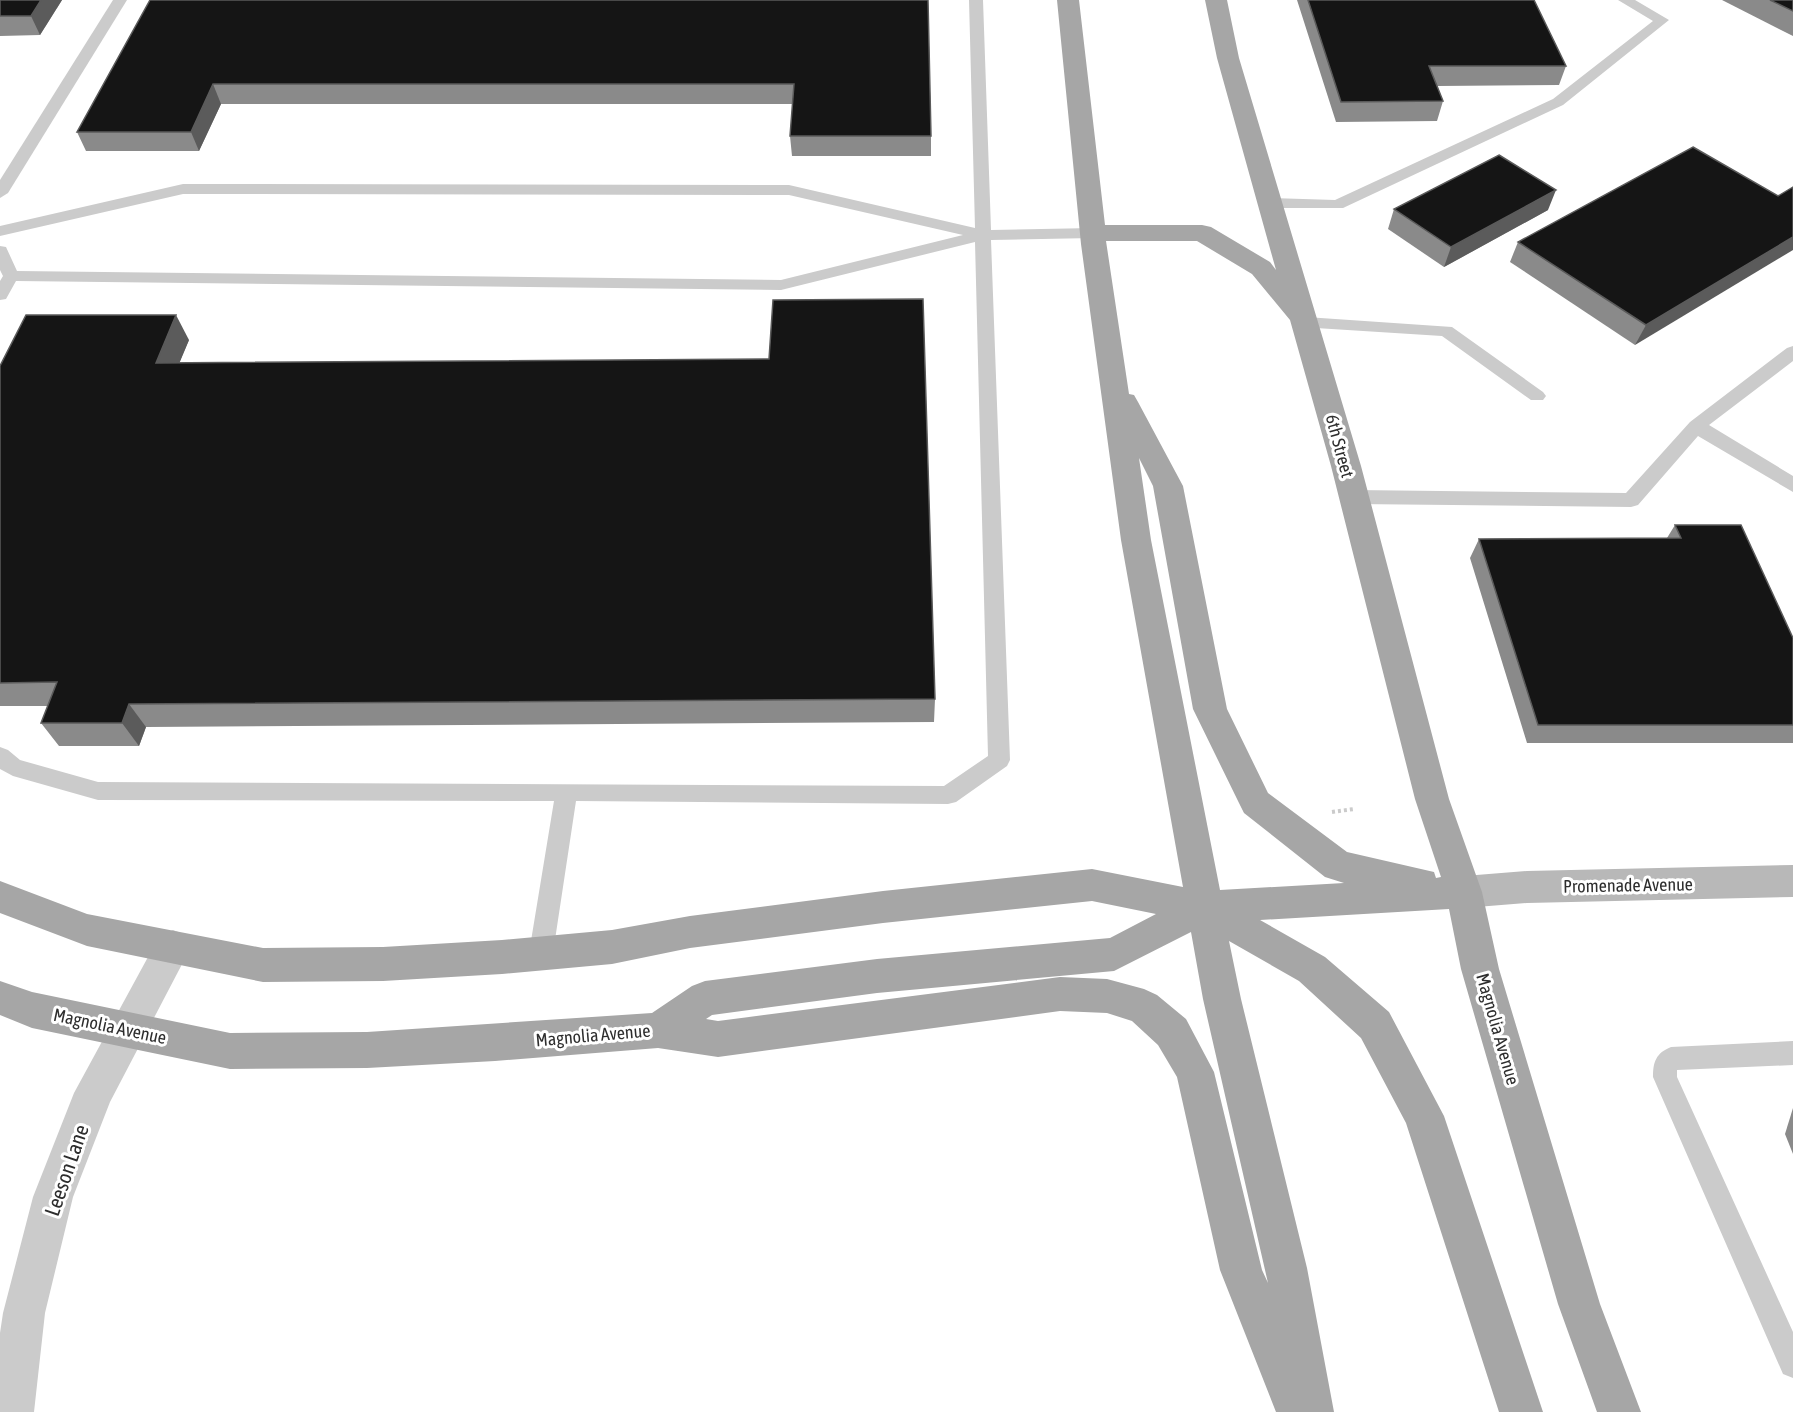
<svg xmlns="http://www.w3.org/2000/svg" width="1793" height="1412" viewBox="0 0 1793 1412" font-family="'Asap Condensed',sans-serif">
	<rect width="100%" height="100%" fill="#fff"/>
	<g fill="none" stroke-linecap="round" stroke-linejoin="round">
		<!-- path -->
		<polyline stroke="#cbcbcb" stroke-width="4" stroke-dasharray="3 3" stroke-linecap="butt" points="1332,812 1354,809"/>
		<!-- service -->
		<g fill="#cbcbcb" fill-rule="evenodd">
			<polygon points="113,0 127,0 8,193 0,198 0,180"/>
			<polygon points="969,0 983,0 991,230 1093,228 1101,233 1093,238 991,240 1010,760 1007,766 956,802 948,804 576,801 553,953 549,961 541,964 533,961 529,953 554,801 98,800 13,776 0,769 0,747 8,750 20,760 98,782 944,786 988,756 975,242 781,290 16,281 6,299 0,300 0,281 3,276 0,270 0,246 6,247 17,271 781,280 963,235 789,195 183,194 0,236 0,226 183,184 789,185 975,228"/>
			<polygon points="1618,0 1635,0 1669,20 1563,105 1343,208 1271,208 1263,203 1271,198 1335,200 1553,99 1653,21"/>
			<polygon points="1306,317 1452,327 1543,392 1546,396 1543,400 1531,400 1442,336 1300,327 1297,323 1300,319"/>
			<polygon points="1793,346 1793,361 1709,425 1793,476 1793,492 1698,436 1638,505 1631,507 1354,504 1347,502 1345,497 1347,492 1354,490 1626,493 1690,422 1787,348"/>
			<path d="M 1793,1041 L 1793,1065 L 1677,1070 L 1677,1077 L 1793,1332 L 1793,1378 L 1783,1374 L 1653,1077 C 1653,1062 1656,1053 1671,1047 Z"/>
		</g>
		<!-- minor -->
		<polygon fill="#cbcbcb" fill-rule="evenodd" points="173,930 186,935 191,947 110,1102 73,1197 45,1313 34,1412 0,1412 0,1333 3,1313 33,1197 74,1093 160,935"/>
		<!-- secondary -->
		<polygon fill="#b8b8b8" fill-rule="evenodd" points="1793,865 1793,897 1527,903 1464,908 1451,903 1446,892 1451,881 1464,876 1527,871"/>
		<!-- primary -->
		<path fill="#a6a6a6" fill-rule="evenodd" d="M 1057,0 L 1079,0 L 1105,225 L 1202,225 L 1211,227 L 1270,262 L 1276,270 L 1217,58 L 1205,0 L 1227,0 L 1239,58 L 1361,466 L 1449,799 L 1482,892 L 1499,969 L 1600,1304 L 1641,1412 L 1597,1412 L 1558,1304 L 1461,969 L 1449,909 L 1260,920 L 1325,957 L 1389,1012 L 1444,1116 L 1543,1412 L 1499,1412 L 1406,1123 L 1361,1038 L 1299,981 L 1229,941 L 1241,999 L 1307,1268 L 1334,1412 L 1276,1412 L 1220,1270 L 1177,1077 L 1158,1045 L 1132,1021 L 1107,1013 L 1060,1011 L 718,1057 L 658,1048 L 495,1061 L 367,1068 L 230,1069 L 32,1028 L 0,1015 L 0,981 L 32,992 L 230,1033 L 367,1032 L 652,1013 L 692,986 L 705,981 L 877,959 L 1110,938 L 1156,914 L 1092,901 L 883,923 L 690,948 L 612,964 L 502,974 L 383,981 L 263,982 L 87,946 L 0,913 L 0,881 L 87,914 L 263,948 L 383,947 L 502,940 L 612,930 L 690,916 L 883,891 L 1092,869 L 1183,887 L 1121,540 L 1081,244 ZM 1106,241 L 1197,241 L 1252,274 L 1290,320 L 1331,466 L 1415,799 L 1441,877 L 1436,878 L 1434,872 L 1347,852 L 1268,793 L 1227,709 L 1183,486 L 1138,402 L 1134,395 L 1129,394 ZM 1139,458 L 1153,486 L 1193,709 L 1239,803 L 1244,813 L 1325,877 L 1344,883 L 1220,890 L 1151,540 ZM 1191,932 L 1203,999 L 1268,1283 L 1262,1270 L 1214,1072 L 1186,1019 L 1157,995 L 1144,989 L 1107,979 L 1060,977 L 718,1021 L 706,1019 L 712,1015 L 877,993 L 1114,971 Z"/>
	</g>
	<!-- wall -->
	<g fill="#8a8a8a">
		<polygon points="0,0 62,0 40,35 0,36"/>
		<polygon points="150,0 928,0 931,136 931,156 792,156 790,136 793,104 221,104 199,151 86,151 77,132"/>
		<polygon points="1297,0 1534,0 1566,66 1559,85 1437,86 1443,101 1437,121 1336,122"/>
		<polygon points="1722,0 1793,0 1793,36"/>
		<polygon points="1778,196 1635,345 1510,262 1518,242"/>
		<polygon points="1394,209 1548,210 1444,267 1388,229"/>
		<polygon points="189,340 179,363 935,699 934,722 146,727 139,746 59,746 41,723 48,706 0,706 0,366"/>
		<polygon points="1675,525 1793,638 1793,743 1527,743 1470,558 1479,539 1667,538"/>
		<polygon points="1793,1108 1793,1154 1785,1134"/>
	</g>
	<!-- shaded-wall -->
	<g fill="#5b5b5b">
		<polygon points="41,0 62,0 40,35 31,16"/>
		<polygon points="213,84 221,104 199,151 191,132"/>
		<polygon points="1556,190 1548,210 1444,267 1451,247"/>
		<polygon points="1793,237 1793,250 1635,345 1646,325"/>
		<polygon points="176,315 189,340 169,388 156,363"/>
		<polygon points="129,704 146,727 139,746 122,723"/>
	</g>
	<!-- building -->
	<g fill="#151515" stroke="#5b5b5b" stroke-width="1.5">
		<polygon points="0,0 41,0 31,16 0,16"/>
		<polygon points="150,0 928,0 931,136 790,136 794,84 213,84 191,132 77,132"/>
		<polygon points="1308,0 1534,0 1566,66 1429,66 1443,101 1341,102"/>
		<polygon points="1770,0 1793,0 1793,11"/>
		<polygon points="1693,147 1778,196 1793,187 1793,237 1646,325 1518,242"/>
		<polygon points="1499,155 1556,190 1451,247 1394,209"/>
		<polygon points="923,299 935,699 129,704 122,723 41,723 57,682 0,683 0,366 26,315 176,315 156,363 769,359 773,300"/>
		<polygon points="1675,525 1741,525 1793,638 1793,725 1538,725 1479,539 1681,538"/>
	</g>
	<g text-anchor="middle" dominant-baseline="central" stroke-width="6" stroke-linejoin="round" paint-order="stroke">
		<!-- street labels -->
		<g font-size="18" fill="#2e2e2e" stroke="#fff">
			<text transform="translate(1340 446) rotate(75)">6th Street</text>
			<text transform="translate(1628 885) rotate(-1)">Promenade Avenue</text>
			<text transform="translate(110 1026) rotate(12)">Magnolia Avenue</text>
			<text transform="translate(1498 1029) rotate(74)">Magnolia Avenue</text>
			<text transform="translate(593 1035) rotate(-5)">Magnolia Avenue</text>
		</g>
		<!-- near-street labels -->
		<g font-size="21" fill="#2e2e2e" stroke="#fff">
			<text transform="translate(66 1170) rotate(-71)">Leeson Lane</text>
		</g>
	</g>
</svg>
